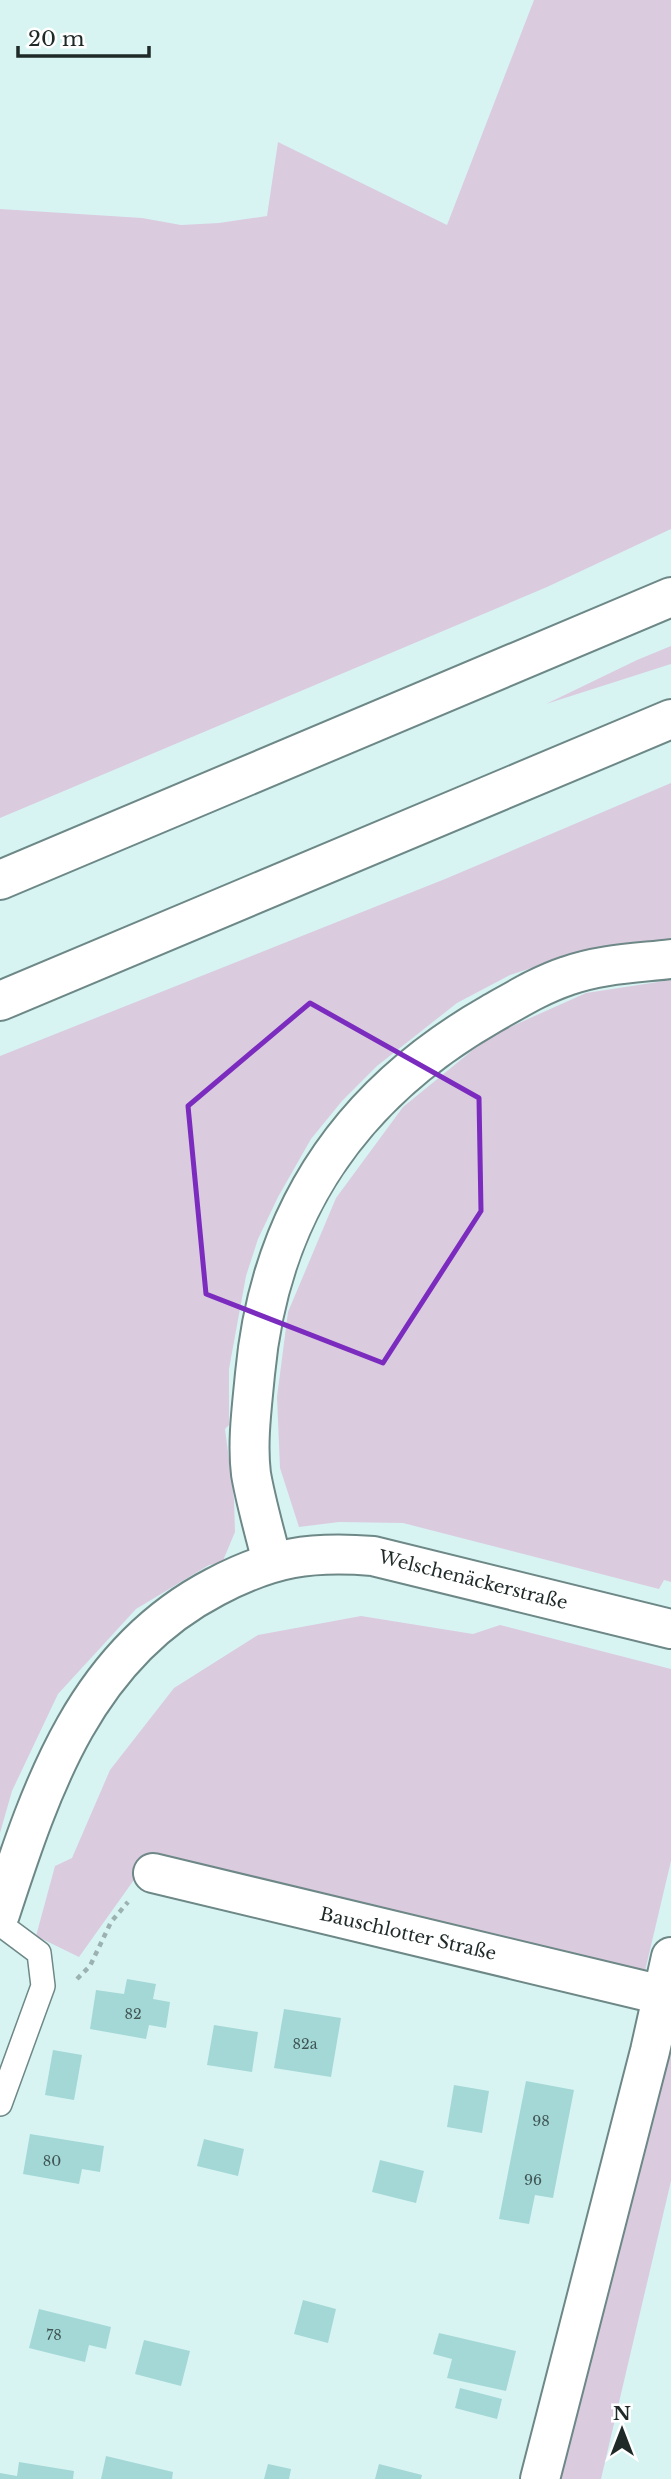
<svg xmlns="http://www.w3.org/2000/svg" width="671" height="2479" viewBox="0 0 671 2479" font-family="'Libre Baskerville',serif">
	<rect width="100%" height="100%" fill="#d7f4f3"/>
	<!-- green -->
	<g fill="#dbcbdf">
		<polygon points="534,0 671,0 671,529 547,587 0,818 0,209 142,218 181,225 219,223 267,216 278,142 447,225"/>
		<polygon points="671,646 671,664 546,704 637,660"/>
		<polygon points="671,783 671,939 592,948 510,975 457,1003 377,1066 342,1101 311,1139 278,1197 258,1239 246,1276 229,1369 229,1425 225,1429 234,1499 235,1532 222,1563 209,1565 136,1609 58,1694 12,1791 0,1833 0,1056 445,879"/>
		<polygon points="671,980 671,1582 664,1580 659,1589 403,1523 339,1522 299,1527 280,1468 277,1397 288,1312 336,1198 403,1107 490,1036 586,993"/>
		<polygon points="361,1616 473,1634 500,1625 671,1669 671,1861 645,1971 151,1856 79,1957 36,1936 55,1866 72,1858 110,1770 174,1688 258,1635"/>
		<polygon points="671,2013 671,2181 601,2479 553,2479"/>
	</g>
	<!-- building -->
	<g fill="#a3d8d6">
		<polygon points="127,1979 156,1984 153,1999 170,2002 166,2028 149,2025 146,2039 90,2029 96,1990 124,1994"/>
		<polygon points="284,2009 341,2018 331,2077 274,2068"/>
		<polygon points="214,2025 258,2032 252,2072 207,2065"/>
		<polygon points="53,2050 82,2055 74,2100 45,2095"/>
		<polygon points="526,2081 574,2090 553,2198 535,2195 529,2224 499,2219"/>
		<polygon points="454,2085 489,2091 482,2133 447,2127"/>
		<polygon points="30,2134 104,2146 100,2172 82,2169 79,2184 23,2174"/>
		<polygon points="204,2139 244,2149 238,2176 197,2166"/>
		<polygon points="380,2160 424,2171 416,2203 372,2192"/>
		<polygon points="303,2300 336,2309 328,2343 294,2334"/>
		<polygon points="39,2309 111,2327 106,2349 89,2345 85,2362 29,2348"/>
		<polygon points="439,2333 516,2351 506,2391 447,2378 452,2359 433,2354"/>
		<polygon points="144,2340 190,2351 181,2386 135,2374"/>
		<polygon points="460,2388 502,2399 497,2419 455,2408"/>
		<polygon points="106,2456 173,2472 172,2479 101,2479"/>
		<polygon points="19,2462 74,2471 73,2479 0,2479 0,2473 17,2476"/>
		<polygon points="268,2464 291,2469 289,2479 264,2479"/>
		<polygon points="379,2464 422,2475 421,2479 375,2479"/>
	</g>
	<g fill="none" stroke-linecap="round" stroke-linejoin="round">
		<!-- lane casing -->
		<g stroke="#6d8887" stroke-width="26">
			<polyline id="lane" points="0,1924 39,1953 43,1986 0,2104"/>
		</g>
		<!-- street casing -->
		<g stroke="#6d8887" stroke-width="42">
			<g id="street">
				<path d="M 272,1562 C 265,1533 256,1503 251,1474 C 247,1442 252,1406 255,1374 C 270,1212 351,1094 491,1014 C 516,1000 540,985 567,976 C 600,964 637,963 671,959"/>
				<polyline points="153,1873 662,1995"/>
				<path d="M 0,1914 C 42,1785 86,1654 215,1587 C 272,1557 310,1551 373,1556 L 671,1629"/>
				<polyline points="540,2479 650,2051 671,1957"/>
			</g>
		</g>
		<!-- highway casing -->
		<g stroke="#6d8887" stroke-width="42">
			<g id="highway">
				<polyline points="0,880 671,597"/>
				<polyline points="0,1001 671,719"/>
			</g>
		</g>
		<!-- path -->
		<polyline stroke="#9bb2b1" stroke-width="4.5" stroke-dasharray="5 5" stroke-linecap="butt" points="77,1979 90,1966 111,1922 128,1902"/>
		<!-- lane -->
		<use href="#lane" stroke="#fff" stroke-width="23"/>
		<!-- street -->
		<use href="#street" stroke="#fff" stroke-width="38"/>
		<!-- highway -->
		<use href="#highway" stroke="#fff" stroke-width="38"/>
	</g>
	<!-- marked area -->
	<path fill="none" stroke="#7b2cbf" stroke-width="5" stroke-linejoin="round" d="M 310,1003 L 479,1098 L 481,1211 L 383,1363 L 206,1294 L 188,1106 Z"/>
	<g text-anchor="middle" dominant-baseline="central" stroke-width="5" stroke-linejoin="round" paint-order="stroke">
		<!-- number labels -->
		<g font-size="14" fill="#3f5554">
			<text x="133" y="2014">82</text>
			<text x="305" y="2044">82a</text>
			<text x="541" y="2121">98</text>
			<text x="52" y="2161">80</text>
			<text x="533" y="2180">96</text>
			<text x="54" y="2335">78</text>
		</g>
		<!-- street labels -->
		<g font-size="18" fill="#1e2928" stroke="#fff">
			<text transform="translate(473 1580) rotate(14)">Welschenäckerstraße</text>
			<text transform="translate(408 1934) rotate(13)">Bauschlotter Straße</text>
		</g>
	</g>
	<!-- north arrow -->
	<g transform="translate(622 2430)" stroke="#ffffff" stroke-width="5" paint-order="stroke">
	<path d="M0-5L12 26L0 18L-12 26Z" fill="#1e2928"/>
	<text y="-10" font-size="19" font-weight="bold" text-anchor="middle" fill="#1e2928">N</text>
	</g>
	<!-- scale -->
	<path d="M18 46v10h131v-10" fill="none" stroke="#1e2928" stroke-width="3.5"/>
	<text x="28" y="46" font-size="21" fill="#1e2928" stroke="#ffffff" stroke-width="5" paint-order="stroke">20 m</text>
</svg>
